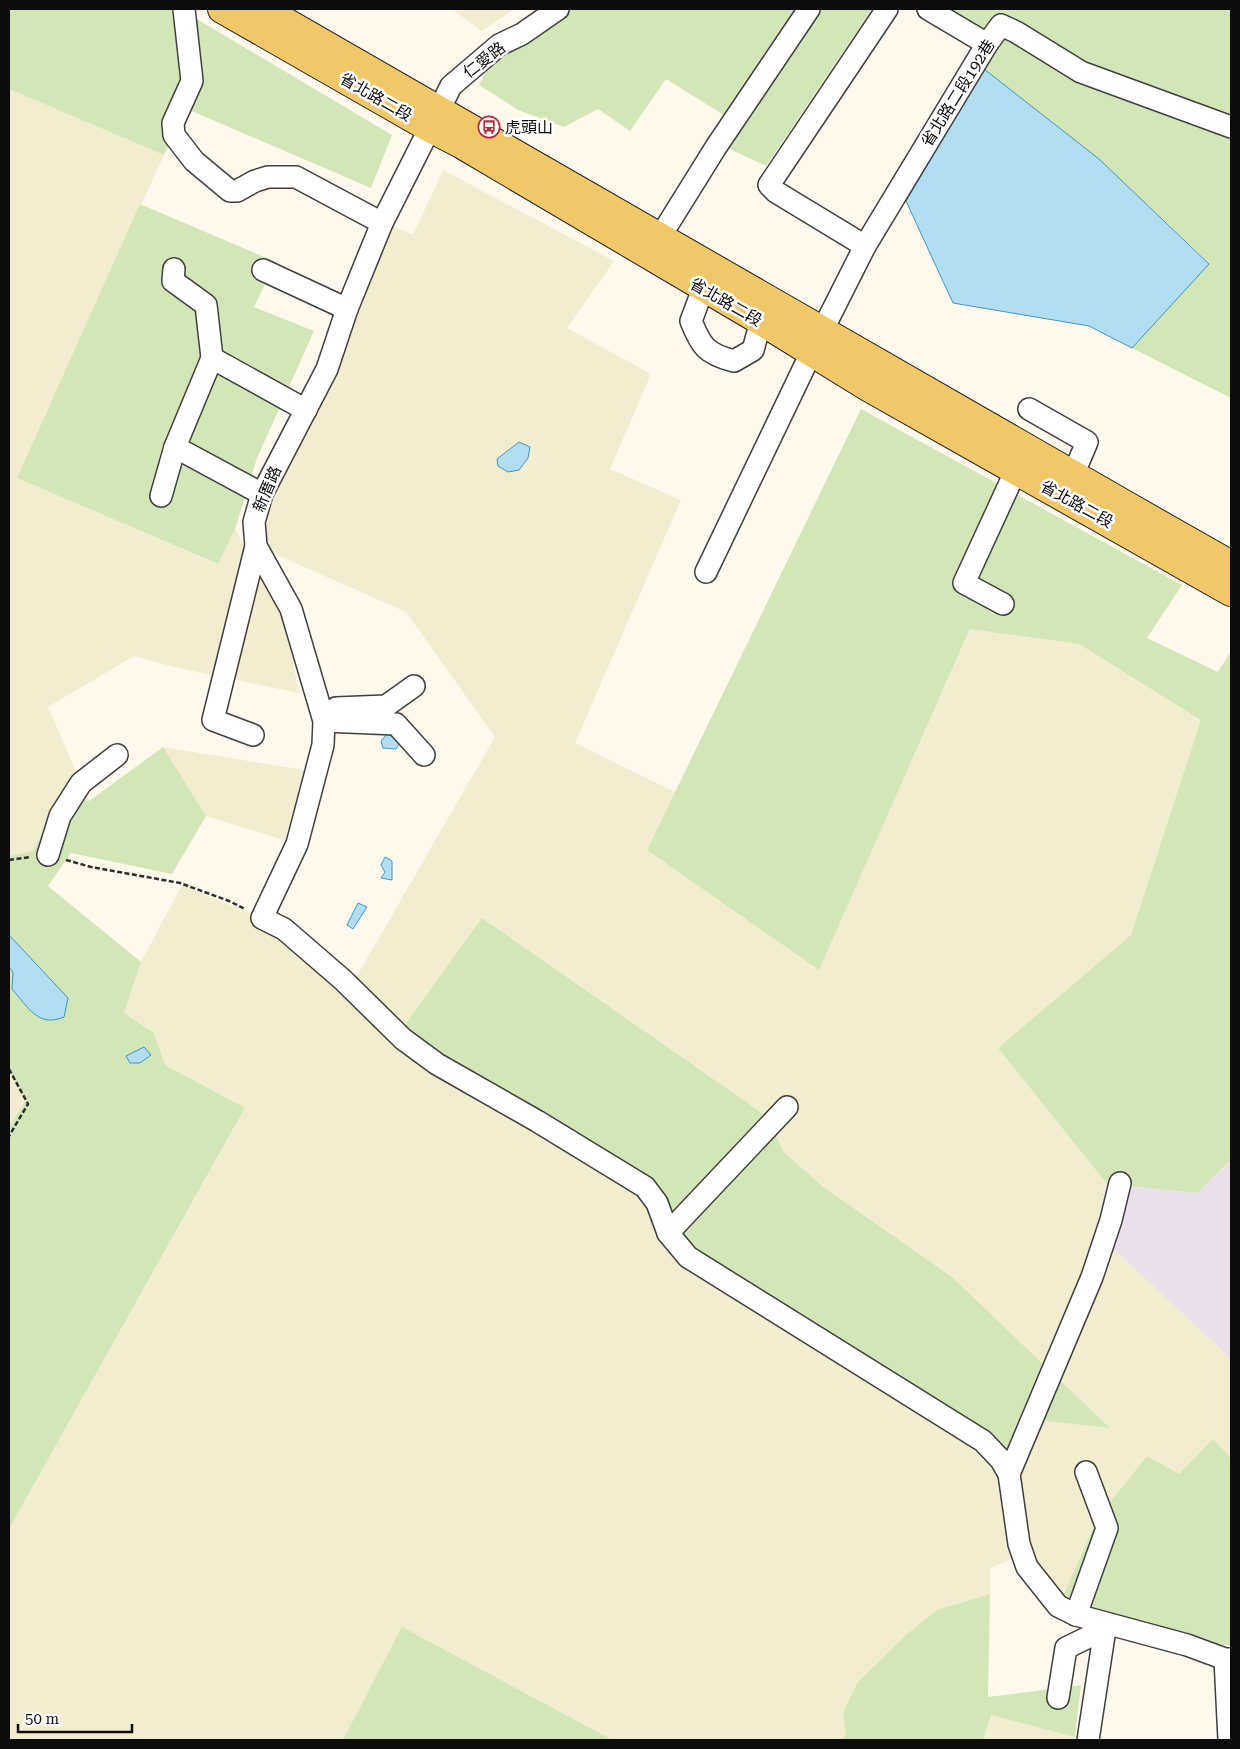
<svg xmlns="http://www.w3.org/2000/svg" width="1240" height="1749" viewBox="0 0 1240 1749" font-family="'Roboto Serif','Noto Sans TC',serif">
	<rect width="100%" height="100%" fill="#fef9ec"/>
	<!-- industrial -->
	<polygon fill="#e9e0ea" points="1230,1162 1231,1163 1231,1359 1095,1232 1107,1184 1197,1193"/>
	<!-- farmland -->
	<g fill="#f2edce" fill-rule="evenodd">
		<polygon points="452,9 514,9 481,31"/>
		<polygon points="9,89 164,155 17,478 217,564 235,529 258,569 286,626 299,693 174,667 134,656 48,707 89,801 61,797 33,851 9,856"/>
		<path d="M 443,170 L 614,261 L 567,328 L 651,374 L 610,469 L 681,500 L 575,743 L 675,792 L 647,850 L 819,969 L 971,628 L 1079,644 L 1202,720 L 1131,935 L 998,1048 L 1107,1184 L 1095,1232 L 1231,1359 L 1231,1458 L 1213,1439 L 1179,1474 L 1097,1519 L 1061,1601 L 1019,1556 L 990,1568 L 990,1594 L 937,1610 L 907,1634 L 857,1683 L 843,1713 L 847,1735 L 842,1740 L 9,1740 L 9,1529 L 245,1109 L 165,1065 L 154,1033 L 124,1013 L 141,962 L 182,885 L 262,918 L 350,988 L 495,737 L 406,612 L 270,552 L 260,508 L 376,218 L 413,235 ZM 482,918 L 765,1115 L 784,1152 L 822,1186 L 952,1277 L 1109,1427 L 1035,1405 Z"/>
		<polygon points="163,747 316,772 297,844 206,816"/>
		<polygon points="9,1071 26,1100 9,1127"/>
		<polygon points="991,1714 1075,1737 1075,1740 983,1740"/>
	</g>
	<!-- green -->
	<g fill="#d2e6b8">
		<polygon points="9,9 180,9 392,135 371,188 187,109 164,155 9,89"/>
		<polygon points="561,9 872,9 766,166 721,145 727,117 666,79 630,131 598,109 564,127 518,110 479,85 492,61"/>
		<polygon points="941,9 1231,9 1231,398 1132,348 1209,263 1099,159 984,69 984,37"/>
		<polygon points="140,204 276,262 254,307 314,331 257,458 235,529 218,564 17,478"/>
		<polygon points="861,409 1182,585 1147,638 1218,672 1231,651 1231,1163 1229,1162 1197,1193 1107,1184 998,1048 1131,935 1201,720 1079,644 970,629 819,970 647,850"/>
		<polygon points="163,747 206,816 172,874 71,853 48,886 141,962 124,1013 154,1033 165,1065 245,1108 9,1529 9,1127 26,1100 9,1071 9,967 13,972 68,999 9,935 9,856 33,851 61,797 89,801"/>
		<polygon points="482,918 765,1115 784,1152 822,1186 952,1277 1110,1428 1046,1421 1035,1405 1001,1477 996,1454 681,1247 651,1194 400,1032"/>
		<polygon points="1213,1439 1231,1458 1231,1645 1219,1645 1163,1627 1106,1616 1061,1601 1097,1519 1147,1456 1179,1474"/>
		<polygon points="990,1594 988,1697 1081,1685 1075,1737 991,1715 983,1740 842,1740 846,1735 843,1713 857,1683 907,1634 937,1610"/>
		<polygon points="402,1627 612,1740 343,1740"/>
	</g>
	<!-- water -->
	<g fill="#b3def2" stroke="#3e97c5">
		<polygon points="984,69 1099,159 1209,264 1132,348 1089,326 953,303 906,201"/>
		<polygon points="519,442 530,447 528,458 519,470 508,472 498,466 497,459"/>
		<polygon points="387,734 401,740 396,749 383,748 381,741"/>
		<polygon points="385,857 392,861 392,880 381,878 385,872 381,865"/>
		<polygon points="358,903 367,907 353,929 347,925"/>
		<path d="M 9,935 L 68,998 L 64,1017 C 38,1028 28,1007 12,989 L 13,972 L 9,967 Z"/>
		<polygon points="144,1047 151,1055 140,1063 130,1063 126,1056"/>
	</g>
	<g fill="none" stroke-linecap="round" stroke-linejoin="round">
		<!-- minor casing -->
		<g stroke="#3f3f3f" stroke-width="24">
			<g id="minor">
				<polyline points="184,9 192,81 173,123 174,135 194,161 230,191 237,191 255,181 268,177 296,177 382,223"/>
				<polyline points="558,9 522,34 499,45 451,86 382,223 347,309 327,369 262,494 254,522 256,546 291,609 324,721 323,745 297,844 262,918 284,929 343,980 403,1039 437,1064 537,1121 645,1187 657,1203 668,1233 688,1257 983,1441 1001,1460 1009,1474"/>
				<polyline points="928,9 987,44"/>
				<polyline points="660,237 716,147 809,9"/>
				<polyline points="865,246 776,192 769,185 887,9"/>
				<polyline points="174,269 173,281 206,305 212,358"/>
				<polyline points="263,270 347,309"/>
				<path d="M 703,289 L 691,321 C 701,346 706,354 734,361 L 753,350 L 761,321"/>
				<polyline points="1029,409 1087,442 1073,475"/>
				<polyline points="262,494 175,447 212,358 306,410"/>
				<polyline points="161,496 175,447"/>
				<polyline points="706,572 811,353 865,246 987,44 1001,25 1016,32 1081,72 1231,127"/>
				<polyline points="1003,604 964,583 1016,470"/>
				<polyline points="336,708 386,706 414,686"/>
				<polyline points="324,721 396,724 424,755"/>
				<polyline points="253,735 213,720 256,546"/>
				<polyline points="48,855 60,816 81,783 117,755"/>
				<polyline points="1120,1183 1111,1220 1092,1277 1009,1474 1019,1544 1027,1567 1058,1606 1076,1615 1187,1645 1225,1659 1231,1659"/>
				<polyline points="668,1233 787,1107"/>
				<polyline points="1076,1615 1107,1528 1086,1472"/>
				<polyline points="1225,1659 1229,1740"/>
				<polyline points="1058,1698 1066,1648 1105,1629"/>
				<polyline points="1088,1740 1105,1629 1110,1625"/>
			</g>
		</g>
		<!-- major casing -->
		<g stroke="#1d1d1d" stroke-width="30">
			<g id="major">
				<polyline points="222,9 430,128 461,144 761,321 868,387 1231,592"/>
				<polyline points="263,9 1136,511 1231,565"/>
			</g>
		</g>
		<!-- path -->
		<g stroke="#2e2e2e" stroke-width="2.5" stroke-dasharray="5 2.5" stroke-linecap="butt">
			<polyline points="9,860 31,857"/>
			<polyline points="66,860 91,867 180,883 229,901 245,909"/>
			<polyline points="9,1069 28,1104 9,1136"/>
		</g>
		<!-- minor -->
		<use href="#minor" stroke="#fff" stroke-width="21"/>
		<!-- major -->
		<use href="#major" stroke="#f1c869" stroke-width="28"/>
	</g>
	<!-- icons -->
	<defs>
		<g id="bus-ring" transform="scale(1.125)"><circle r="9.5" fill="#fff" stroke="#b42c3a" stroke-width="1.5"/><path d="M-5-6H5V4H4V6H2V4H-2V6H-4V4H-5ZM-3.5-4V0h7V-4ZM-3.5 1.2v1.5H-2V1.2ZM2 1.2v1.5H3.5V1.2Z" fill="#b42c3a"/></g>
	</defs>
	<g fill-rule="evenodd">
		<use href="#bus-ring" x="489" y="127"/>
	</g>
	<g text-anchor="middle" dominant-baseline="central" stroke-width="5" stroke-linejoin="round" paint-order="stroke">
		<!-- street labels -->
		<g font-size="16" fill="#0c0c0c" stroke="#fff">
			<text transform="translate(484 60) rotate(-37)">仁愛路</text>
			<text transform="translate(958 93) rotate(-58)">省北路二段192巷</text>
			<text transform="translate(376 97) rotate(30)">省北路二段</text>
			<text transform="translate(726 302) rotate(30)">省北路二段</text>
			<text transform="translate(267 489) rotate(-67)">新厝路</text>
			<text transform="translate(1077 504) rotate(29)">省北路二段</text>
		</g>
		<!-- poi labels -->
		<g font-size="16" fill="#0c0c0c" stroke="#fff" text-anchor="start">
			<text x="505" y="127">虎頭山</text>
		</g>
	</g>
	<!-- border -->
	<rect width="1240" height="1749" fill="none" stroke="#0c0c0c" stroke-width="20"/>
	<!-- scale -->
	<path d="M18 1724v8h114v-8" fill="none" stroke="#0c0c0c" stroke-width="2.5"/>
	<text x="25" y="1724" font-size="15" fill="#0c0c0c" stroke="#ffffff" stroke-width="4" paint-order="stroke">50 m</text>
</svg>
